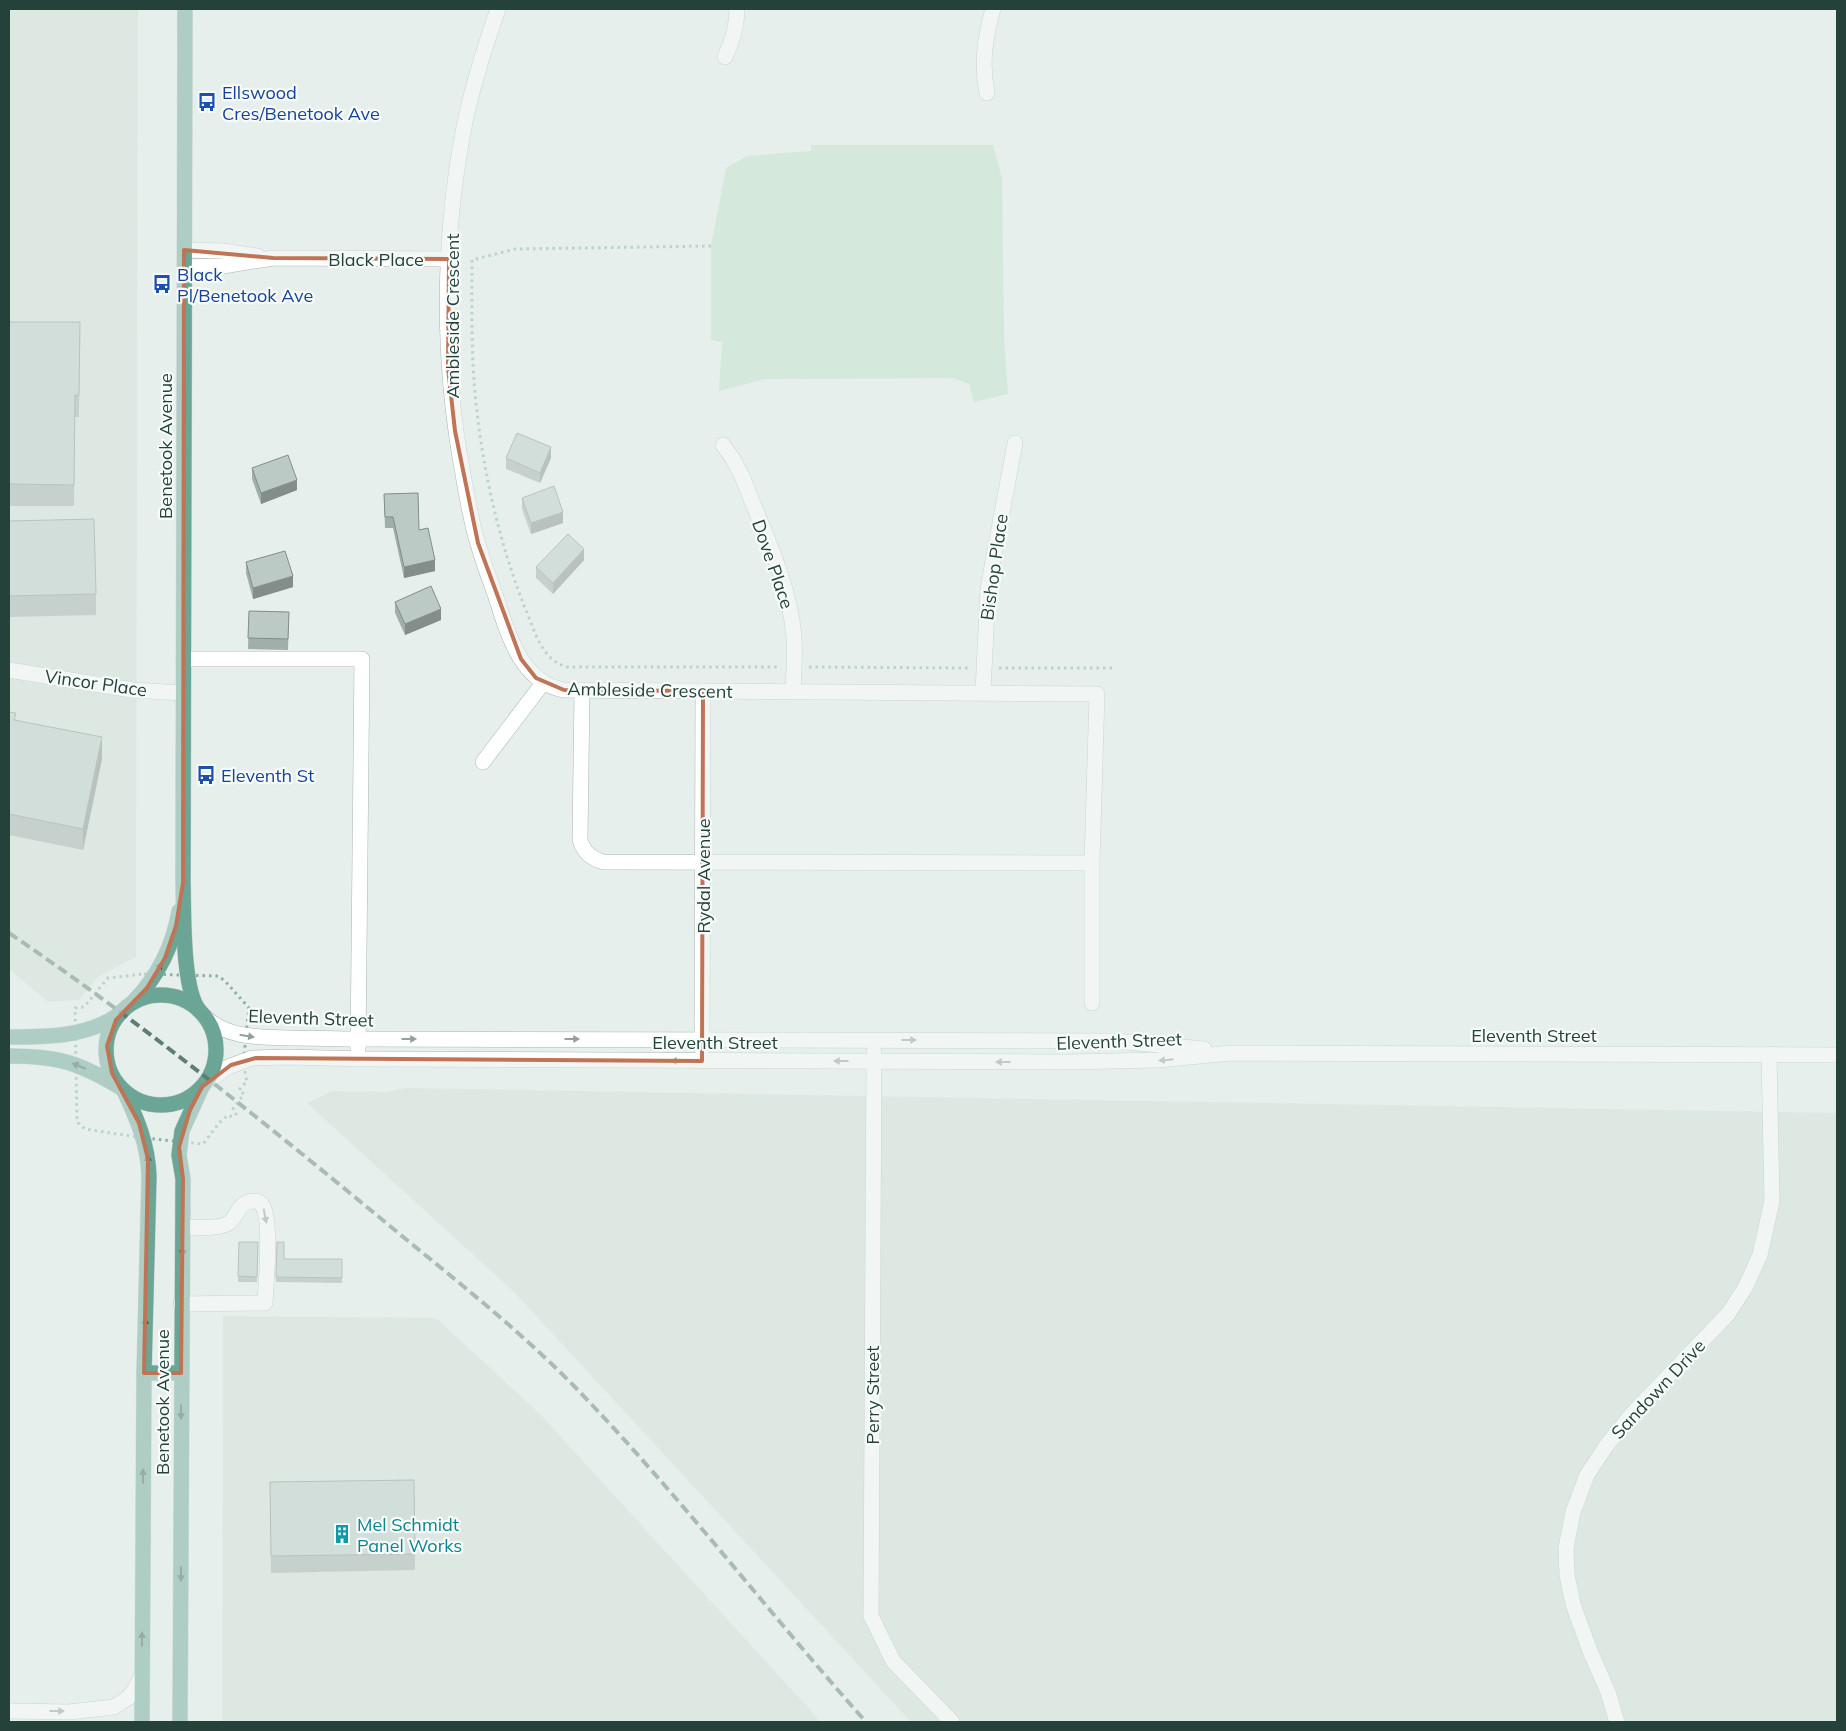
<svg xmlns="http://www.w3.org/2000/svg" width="1846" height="1731" viewBox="0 0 1846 1731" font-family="Mulish,sans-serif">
	<rect width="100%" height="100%" fill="#e6efeb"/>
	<!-- built -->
	<g fill="#d4dfda">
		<polygon points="9,9 138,9 136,957 99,976 79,1000 48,1002 9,969"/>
		<polygon points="407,1088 1837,1113 1837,1722 911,1722 514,1292 307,1103 332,1091 385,1092"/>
		<polygon points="223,1316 436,1318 541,1415 821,1722 222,1722"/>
	</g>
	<!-- green -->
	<polygon fill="#bfe0c8" points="811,145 993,145 1002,178 1004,336 1008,394 974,402 969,384 953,378 765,379 719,391 722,342 711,340 711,246 726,168 747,156 811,151"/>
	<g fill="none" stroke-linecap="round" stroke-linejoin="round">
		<!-- minor casing -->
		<g stroke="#a8b8b2" stroke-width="16">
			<g id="minor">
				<path d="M 498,9 C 484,49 471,90 463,132 C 442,244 442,362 463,474 C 467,498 471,522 478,544 C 483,561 489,578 495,594 C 507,631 520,683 564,690 L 1097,694 L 1092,863 L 1092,1003"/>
				<path d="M 725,57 C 732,41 737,27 737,9"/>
				<path d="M 987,93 C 981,64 985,38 993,9"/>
				<polyline points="184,250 223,251 257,256"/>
				<polyline points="184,267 223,266 273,258 449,259"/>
				<path d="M 723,445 L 733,459 L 742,476 C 761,526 790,583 794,637 C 795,655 794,673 793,691"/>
				<polyline points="183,659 362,659 358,1049"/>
				<polyline points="9,670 132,690 183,693"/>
				<path d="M 582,691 L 580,840 C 584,853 591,858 603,862 L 1092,863"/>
				<polyline points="983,692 988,588 1015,443"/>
				<polyline points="483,762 543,683"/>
				<path d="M 204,1016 C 227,1039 261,1037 292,1038 C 314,1038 336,1039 358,1039 L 1115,1041 L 1204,1049"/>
				<polyline points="702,1049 703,691"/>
				<polyline points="874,1052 871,1616 893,1661 952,1722"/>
				<polyline points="205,1083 228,1067 252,1058 286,1057 365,1059 1069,1062 1158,1060 1231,1053 1837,1055"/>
				<path d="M 181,1304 L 265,1303 C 266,1284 272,1218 262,1205 C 260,1202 256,1201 252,1201 C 237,1204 239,1214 230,1222 C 221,1230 195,1227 183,1227"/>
				<polyline points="9,1711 69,1712 114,1707 128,1698 135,1689 142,1675"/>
				<polyline points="1617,1722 1608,1692 1590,1651 1573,1604 1567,1575 1566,1548 1573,1512 1587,1475 1606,1446 1632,1414 1728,1314 1745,1288 1760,1255 1772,1201 1769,1054"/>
			</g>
		</g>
		<!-- major casing -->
		<g stroke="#c2cac8" stroke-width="16">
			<g id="major">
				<path d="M 185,9 L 183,883 C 184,912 182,989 199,1010"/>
				<circle cx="161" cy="1050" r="55"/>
				<path d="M 134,1001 C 158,976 173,946 179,911"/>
				<path d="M 9,1037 C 46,1037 87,1037 118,1015"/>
				<path d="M 9,1056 C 57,1056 77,1062 118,1086"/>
				<path d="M 124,1091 C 137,1119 148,1144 149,1176 L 144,1373 L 142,1722"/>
				<polyline points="144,1373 181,1373"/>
				<polyline points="180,1722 183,1179 179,1155 182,1131 202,1087"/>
			</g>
		</g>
		<!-- path -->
		<g stroke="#86b3a5" stroke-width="3" stroke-dasharray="2.5 4" stroke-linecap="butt">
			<path d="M 711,246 L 515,249 L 472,260 C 472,304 471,349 475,393 C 482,467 498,539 525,608 C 535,631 541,660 567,667 L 778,667"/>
			<polyline points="809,667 968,668"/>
			<polyline points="999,668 1113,668"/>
			<path d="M 144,974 L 218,976 L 225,981 L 249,1008 C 247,1026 241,1064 247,1081 L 239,1090 L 244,1094 L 233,1109 L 236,1114 L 233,1117 L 228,1115 L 219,1123 L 203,1144 L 144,1138 L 85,1129 L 77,1122 L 75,1008 L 84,1007 L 108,978 Z"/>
		</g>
		<!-- minor -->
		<use href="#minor" stroke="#fff" stroke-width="15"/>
		<!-- major -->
		<use href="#major" stroke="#6aa596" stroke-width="15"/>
		<!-- rail -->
		<path stroke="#5f7d75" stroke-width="4" stroke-dasharray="10 5" stroke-linecap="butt" d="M 9,933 C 136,1019 255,1115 373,1212 C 440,1268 511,1322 573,1385 C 677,1492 767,1611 866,1722"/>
	</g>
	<!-- wall -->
	<g fill="#a1aea9">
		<polygon points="9,322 80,322 79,417 75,417 74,506 9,506"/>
		<polygon points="506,458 551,458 540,483 506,469"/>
		<polygon points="252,468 297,490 261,504 252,479"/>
		<polygon points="384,494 419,530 435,571 404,578 393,528 385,528"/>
		<polygon points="522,498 563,523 531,534 522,509"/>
		<polygon points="9,521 96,594 96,615 9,617"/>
		<polygon points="584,560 553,594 536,578 536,567"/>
		<polygon points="246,562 293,587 253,599 246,573"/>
		<polygon points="395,602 441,620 405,635 395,613"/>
		<polygon points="249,611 289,612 288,650 248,649"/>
		<polygon points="9,712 16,720 102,759 83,850 9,835"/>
		<polygon points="239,1242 258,1242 257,1282 238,1282"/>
		<polygon points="277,1242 284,1259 342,1259 342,1283 276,1282"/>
		<polygon points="270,1482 415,1554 415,1570 271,1573"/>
	</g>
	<!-- shaded-wall -->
	<g fill="#838d89">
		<polygon points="551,447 551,458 540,483 540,473"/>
		<polygon points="297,480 297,490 261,504 261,493"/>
		<polygon points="563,512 563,523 531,534 531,523"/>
		<polygon points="584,549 584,560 553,594 553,583"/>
		<polygon points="435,560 435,571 404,578 404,567"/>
		<polygon points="293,576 293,587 253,599 253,588"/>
		<polygon points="441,609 441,620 405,635 405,624"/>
		<polygon points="102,737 102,759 83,850 83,829"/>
	</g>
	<!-- building -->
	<g fill="#bbcac4" stroke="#838d89">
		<polygon points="9,322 80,322 79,395 75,395 74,485 9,484"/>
		<polygon points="517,433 551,447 540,473 506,458"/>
		<polygon points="288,455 297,480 261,493 252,468"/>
		<polygon points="554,486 563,512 531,523 522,498"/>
		<polygon points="418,493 419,530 428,528 435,560 404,567 393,517 385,517 384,494"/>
		<polygon points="94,519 96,594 9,596 9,521"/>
		<polygon points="568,534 584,549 553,583 536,567"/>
		<polygon points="285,551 293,576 253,588 246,562"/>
		<polygon points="431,586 441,609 405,624 395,602"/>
		<polygon points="249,611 289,612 288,639 248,638"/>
		<polygon points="9,712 16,713 14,720 102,737 83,829 9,814"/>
		<polygon points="239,1242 258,1242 257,1277 238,1276"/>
		<polygon points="277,1242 284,1242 284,1259 342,1259 342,1278 276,1277"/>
		<polygon points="414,1480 415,1554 271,1556 270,1482"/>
	</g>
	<!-- one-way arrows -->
	<defs><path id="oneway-solid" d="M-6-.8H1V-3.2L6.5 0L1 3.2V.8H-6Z" transform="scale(1.25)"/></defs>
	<g fill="#365b51">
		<use href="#oneway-solid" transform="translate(158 969) rotate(-60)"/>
		<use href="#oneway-solid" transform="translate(79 1066) rotate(-158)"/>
		<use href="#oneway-solid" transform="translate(148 1162) rotate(-95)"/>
		<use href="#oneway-solid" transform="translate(183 1249) rotate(91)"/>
		<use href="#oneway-solid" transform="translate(145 1325) rotate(-88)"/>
		<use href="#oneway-solid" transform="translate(181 1412) rotate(90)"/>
		<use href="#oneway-solid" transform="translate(143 1476) rotate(-90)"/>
		<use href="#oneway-solid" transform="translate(181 1574) rotate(90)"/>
		<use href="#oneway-solid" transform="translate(142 1639) rotate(-90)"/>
	</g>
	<g fill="#92a09c">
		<use href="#oneway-solid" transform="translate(247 1036) rotate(9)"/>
		<use href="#oneway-solid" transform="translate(409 1039)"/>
		<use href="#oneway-solid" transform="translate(572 1039)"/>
		<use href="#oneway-solid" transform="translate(909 1040)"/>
		<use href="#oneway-solid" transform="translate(1166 1060) rotate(174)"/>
		<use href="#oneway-solid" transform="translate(678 1061) rotate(-180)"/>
		<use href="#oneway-solid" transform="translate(841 1061) rotate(-180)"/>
		<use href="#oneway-solid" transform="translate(1003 1062) rotate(-180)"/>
		<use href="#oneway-solid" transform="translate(265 1216) rotate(79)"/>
		<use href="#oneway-solid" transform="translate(57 1711)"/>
	</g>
	<!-- marked area -->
	<path d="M0 0H1846V1731H0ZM 184,250 L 273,258 L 449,259 L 448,368 L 455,431 L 478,543 L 521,659 L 536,678 L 564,690 L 703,691 L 702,1061 L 256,1058 L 231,1065 L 202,1087 L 190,1110 L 179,1147 L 183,1179 L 181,1373 L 144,1373 L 148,1159 L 139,1123 L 112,1073 L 107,1046 L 116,1020 L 147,988 L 165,958 L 176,926 L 183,883 Z" fill="#e6efeb" fill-opacity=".55" fill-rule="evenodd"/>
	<path fill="none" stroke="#c07456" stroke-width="4" stroke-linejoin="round" d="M 184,250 L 273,258 L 449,259 L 448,368 L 455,431 L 478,543 L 521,659 L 536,678 L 564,690 L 703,691 L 702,1061 L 256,1058 L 231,1065 L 202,1087 L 190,1110 L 179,1147 L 183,1179 L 181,1373 L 144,1373 L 148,1159 L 139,1123 L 112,1073 L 107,1046 L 116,1020 L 147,988 L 165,958 L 176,926 L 183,883 Z"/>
	<!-- icons -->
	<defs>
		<g id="bus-bare" transform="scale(1.5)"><path d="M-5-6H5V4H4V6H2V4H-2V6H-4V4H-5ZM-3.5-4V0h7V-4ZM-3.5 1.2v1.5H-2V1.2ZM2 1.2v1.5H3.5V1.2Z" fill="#1a4fb4" stroke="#f7fbf9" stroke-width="2.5" paint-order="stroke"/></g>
		<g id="building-bare" transform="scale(1.5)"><path d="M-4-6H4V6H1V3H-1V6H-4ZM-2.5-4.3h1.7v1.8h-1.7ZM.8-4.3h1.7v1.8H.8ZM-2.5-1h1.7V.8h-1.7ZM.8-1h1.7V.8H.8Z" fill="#0f9aa8" stroke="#f7fbf9" stroke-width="2.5" paint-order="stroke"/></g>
	</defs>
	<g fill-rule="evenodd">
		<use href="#bus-bare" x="207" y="102"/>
		<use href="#bus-bare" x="162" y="284"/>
		<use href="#bus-bare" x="206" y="775"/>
		<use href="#building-bare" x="342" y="1534"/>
	</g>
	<g text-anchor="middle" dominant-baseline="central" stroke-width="4.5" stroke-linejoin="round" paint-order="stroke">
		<!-- transit labels -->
		<g font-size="18" fill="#164399" stroke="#f7fbf9" text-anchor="start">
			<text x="222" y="92">Ellswood<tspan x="222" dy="21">Cres/Benetook Ave</tspan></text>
			<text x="177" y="274">Black<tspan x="177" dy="21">Pl/Benetook Ave</tspan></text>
			<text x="221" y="775">Eleventh St</text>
		</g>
		<!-- street labels -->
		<g font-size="18" fill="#24423a" stroke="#f7fbf9">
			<text x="376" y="259">Black Place</text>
			<text transform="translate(452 316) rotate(-90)">Ambleside Crescent</text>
			<text transform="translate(165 446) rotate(-90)">Benetook Avenue</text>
			<text transform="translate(773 564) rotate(71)">Dove Place</text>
			<text transform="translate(994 567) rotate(-82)">Bishop Place</text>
			<text transform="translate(96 683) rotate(8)">Vincor Place</text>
			<text transform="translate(650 690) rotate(1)">Ambleside Crescent</text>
			<text transform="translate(703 876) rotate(-90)">Rydal Avenue</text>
			<text transform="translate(311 1018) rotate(2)">Eleventh Street</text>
			<text x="1534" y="1035">Eleventh Street</text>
			<text transform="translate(1119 1041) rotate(-2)">Eleventh Street</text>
			<text x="715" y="1042">Eleventh Street</text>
			<text transform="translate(1658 1389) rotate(-47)">Sandown Drive</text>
			<text transform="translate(872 1395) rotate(-90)">Perry Street</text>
			<text transform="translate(162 1402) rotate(-90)">Benetook Avenue</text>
		</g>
		<!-- culture labels -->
		<g font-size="18" fill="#0d838f" stroke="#f7fbf9" text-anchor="start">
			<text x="357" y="1524">Mel Schmidt<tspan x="357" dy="21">Panel Works</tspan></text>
		</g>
	</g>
	<!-- border -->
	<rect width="1846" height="1731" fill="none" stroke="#24423a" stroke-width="20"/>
</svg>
